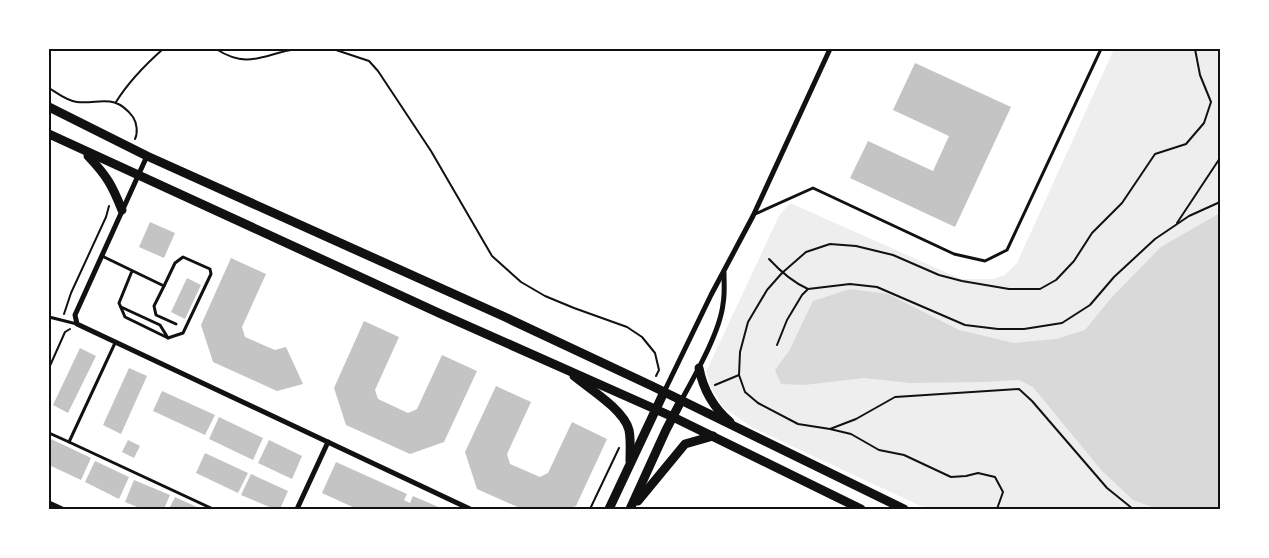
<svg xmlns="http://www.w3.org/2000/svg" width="1269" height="558" viewBox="0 0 1269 558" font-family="'Work Sans',sans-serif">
	<rect width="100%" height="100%" fill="#fff"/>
	<!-- green -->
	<polygon fill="#eee" points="1114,49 1220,49 1220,509 927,509 753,428 723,407 711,387 706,372 779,216 790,203 961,279 993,279 1005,275 1017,263"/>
	<!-- water -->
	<polygon fill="#d9d9d9" points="1220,213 1220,509 1157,509 1133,500 1102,471 1033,387 1019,380 985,382 910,383 864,378 804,385 781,384 775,370 789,351 813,301 850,289 888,294 959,330 1014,343 1056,339 1085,330 1112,297 1161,247"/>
	<!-- building -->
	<g fill="#c4c4c4">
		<polygon points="915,63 1011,107 955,227 850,178 868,141 933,171 949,136 893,110"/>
		<polygon points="150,222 175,233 164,258 139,247"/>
		<polygon points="231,258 266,274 242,327 245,337 275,350 286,347 303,384 277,391 213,362 201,325"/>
		<polygon points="187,278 201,285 185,319 171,312"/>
		<polygon points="364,321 399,337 375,390 378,399 408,413 417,409 442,355 477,371 444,442 410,454 346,425 334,388"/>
		<polygon points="80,348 96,356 68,413 53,405"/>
		<polygon points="129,368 147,376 121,434 103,425"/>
		<polygon points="496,386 531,402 507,454 510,464 540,477 548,473 572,422 607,439 576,506 567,509 522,509 477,489 465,452"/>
		<polygon points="162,391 215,415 205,435 153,411"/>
		<polygon points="219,417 263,438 253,460 209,439"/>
		<polygon points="49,438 91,458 81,480 49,465"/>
		<polygon points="128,440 140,446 134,458 122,452"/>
		<polygon points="269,440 302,456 292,479 258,463"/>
		<polygon points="205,453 248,473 238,493 196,473"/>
		<polygon points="95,461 129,477 119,499 85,482"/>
		<polygon points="336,462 407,494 404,500 410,503 413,496 443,509 357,509 322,493"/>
		<polygon points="251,474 288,491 280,509 274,509 241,495"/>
		<polygon points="134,480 170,495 164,509 142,509 125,502"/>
		<polygon points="175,497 201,509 169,509"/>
	</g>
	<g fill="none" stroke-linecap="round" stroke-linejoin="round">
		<!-- path -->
		<g stroke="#111" stroke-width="2">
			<path d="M 216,49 C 249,70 263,54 296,49"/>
			<polyline points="333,49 369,61 378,71 431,151 492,256 521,282 545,296 574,308 627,327 642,337 655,353 659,370 656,376"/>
			<polyline points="1220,49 1220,50"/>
			<path d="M 49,88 C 57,93 67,101 77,102 C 101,104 115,93 133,117 C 137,123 138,133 135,139"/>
			<path d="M 116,102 C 129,81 145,65 163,49"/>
			<polyline points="1177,223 1220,158"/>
			<path d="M 769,259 C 781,272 792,282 808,289"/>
			<polyline points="64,314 71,293 106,217 109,206"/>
			<polyline points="777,345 787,320 802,295 808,289 850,284 877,287 965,325 998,329 1024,329 1062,323 1090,305 1114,277 1155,239 1189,216 1220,202"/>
			<polyline points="49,368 65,332 70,329"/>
			<polyline points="715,385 739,375"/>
			<polyline points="830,429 851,434 879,450 904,455 951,477 966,476 978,473 995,477 1003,492 997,509"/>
			<polyline points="590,509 619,448"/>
			<polyline points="1133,509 1107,488 1032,401 1019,389 895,397 856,419 830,429 798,424 758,403 745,392 739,375 740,352 748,322 767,290 782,273 806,252 830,244 856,246 893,255 939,275 962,281 1009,289 1040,289 1056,280 1074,261 1092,233 1122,203 1155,154 1186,144 1204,123 1211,102 1200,75 1195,49"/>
		</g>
		<!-- service -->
		<g stroke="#111" stroke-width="3">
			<polyline points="753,215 813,188 954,254 985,261 1007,250 1101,49"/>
			<polyline points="102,256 164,286 175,263 183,257 210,269 211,274 183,333 168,338 125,317 119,303 132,271"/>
			<polyline points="164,286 154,306 156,315 176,324"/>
			<polyline points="121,307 160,325 168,338"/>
			<polyline points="49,317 77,324"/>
			<polyline points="115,343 69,442 213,509"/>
			<polyline points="49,433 69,442"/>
		</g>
		<!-- minor -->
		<g stroke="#111" stroke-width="5">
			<polyline points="147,156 75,315 77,324 470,509"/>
			<polyline points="664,392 711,295 753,216 830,49"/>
			<path d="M 681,401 C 695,375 720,332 723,304 C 725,294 724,283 724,273"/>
			<polyline points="49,503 62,509"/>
			<polyline points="297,509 328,442"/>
		</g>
		<!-- secondary -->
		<g stroke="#111" stroke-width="9">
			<polyline points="49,107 147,156 505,317 652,386 904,509"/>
			<polyline points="49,134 441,314 673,417 861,509"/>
			<path d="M 88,156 C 107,176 112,185 122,210"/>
			<path d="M 699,368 C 703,389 714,408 730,422"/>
			<path d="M 574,376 C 590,389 624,410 629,430 C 631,440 630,451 630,461"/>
			<polyline points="638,501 685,444 713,436"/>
			<polyline points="609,509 664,392"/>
			<polyline points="630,509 666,430 681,401"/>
		</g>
	</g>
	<!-- border -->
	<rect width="1269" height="558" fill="none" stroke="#ffffff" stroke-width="100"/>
	<rect x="50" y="50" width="1169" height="458" fill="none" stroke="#111" stroke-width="2"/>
</svg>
